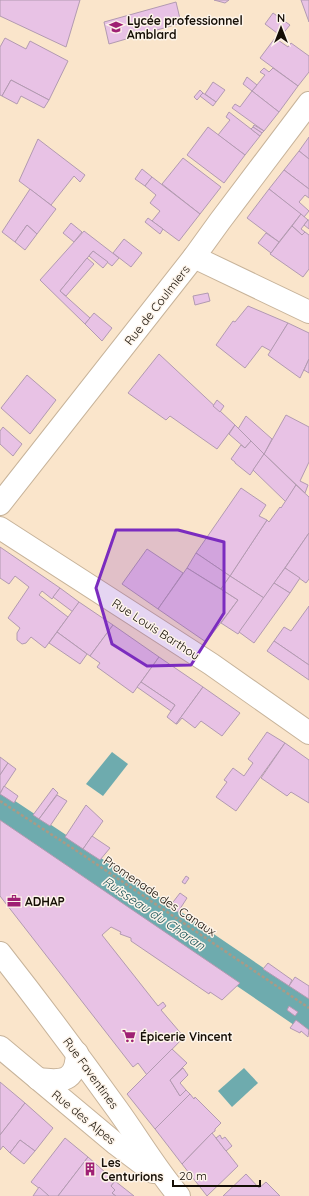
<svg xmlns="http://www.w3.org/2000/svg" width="309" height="1196" viewBox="0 0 309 1196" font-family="Quicksand,sans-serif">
	<rect width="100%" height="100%" fill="#fae5cb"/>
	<!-- water -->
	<g fill="#6eabae">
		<polygon points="112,752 128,764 103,796 86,784"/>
		<polygon points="244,1068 258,1083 232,1107 218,1091"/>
	</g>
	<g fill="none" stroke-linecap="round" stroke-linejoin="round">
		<!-- canal -->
		<polyline stroke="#6eabae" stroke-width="30" points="0,809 134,898 309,1017"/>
	</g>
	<!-- building -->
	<g fill="#e8c2e5" stroke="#b29ab1">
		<polygon points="0,0 80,0 66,47 0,16"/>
		<polygon points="214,0 229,0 225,3"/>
		<polygon points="301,0 309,0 309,22"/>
		<polygon points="176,2 181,23 109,44 104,22"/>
		<polygon points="273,13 290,25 281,36 265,24"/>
		<polygon points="5,38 26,49 30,41 68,61 49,100 11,80 2,96 0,95 0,47"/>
		<polygon points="275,38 288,47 291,43 309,56 309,72 298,86 260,58"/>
		<polygon points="264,68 269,72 273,68 298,86 279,112 252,91 265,75 260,72"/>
		<polygon points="247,77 257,85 252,91 243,84"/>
		<polygon points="11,80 49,100 44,108 21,96 17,104 2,96"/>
		<polygon points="213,82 225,90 216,102 205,94"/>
		<polygon points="200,90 203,93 197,100 194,97"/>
		<polygon points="252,91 279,112 264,131 232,108 235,104 240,107"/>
		<polygon points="203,93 216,102 213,106 200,96"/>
		<polygon points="229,112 260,136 245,155 218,135 230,120 226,117"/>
		<polygon points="254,125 264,131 262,133 253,127"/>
		<polygon points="208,127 245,155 224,183 187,155"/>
		<polygon points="253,127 262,133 260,136 251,129"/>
		<polygon points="309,137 309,159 299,151"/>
		<polygon points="38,139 85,175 80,182 74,176 51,205 19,181"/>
		<polygon points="299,151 309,159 309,189 284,170"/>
		<polygon points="183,158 221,187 200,214 162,184"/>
		<polygon points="142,169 152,177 145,186 135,179"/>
		<polygon points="284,170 309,189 309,198 305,195 299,202 309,211 304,217 269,189"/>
		<polygon points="152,177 200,214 179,241 152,221 160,211 150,203 156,195 145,186"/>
		<polygon points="30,189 56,209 37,234 27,225 15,242 2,232"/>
		<polygon points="269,189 301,214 279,242 247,218"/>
		<polygon points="301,214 308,220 301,229 305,232 302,235 292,226"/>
		<polygon points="148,218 163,229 160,234 145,222"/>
		<polygon points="308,220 309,220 309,229 304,225"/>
		<polygon points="71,223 82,232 74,242 63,233"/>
		<polygon points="27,225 37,234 25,250 15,242"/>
		<polygon points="292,226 302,235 305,232 309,235 309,269 303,277 270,254"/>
		<polygon points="84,231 119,258 112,266 93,251 60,291 90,318 85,324 40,280"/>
		<polygon points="266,233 279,242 271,253 258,243"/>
		<polygon points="124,239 142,253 131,267 113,253"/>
		<polygon points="93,251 108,262 103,268 89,256"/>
		<polygon points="87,258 94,264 66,296 60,291"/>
		<polygon points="208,293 210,301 195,305 193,296"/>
		<polygon points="248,306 288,323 271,351 262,346 245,368 216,345 233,321 235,322"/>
		<polygon points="94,313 112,328 102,341 85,324"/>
		<polygon points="288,323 309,333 309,359 300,378 268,355"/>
		<polygon points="159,354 235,425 217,449 170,416 166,420 128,393"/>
		<polygon points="309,359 309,373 304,370"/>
		<polygon points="27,375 56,400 30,434 1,408"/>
		<polygon points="217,400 224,406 220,412 213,406"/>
		<polygon points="286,415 309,427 309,462 300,481 308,485 305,493 264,454"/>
		<polygon points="246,416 272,439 264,454 238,429"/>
		<polygon points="235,425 251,441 245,448 229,434"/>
		<polygon points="3,427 22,444 13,456 0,444 0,431"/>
		<polygon points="251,441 264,454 250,475 235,463 235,462 231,459 241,445 245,448"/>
		<polygon points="264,454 296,485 286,502 253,470"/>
		<polygon points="296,485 309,497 309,533 264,598 230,576 267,520 269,522 280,507 281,508"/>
		<polygon points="241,488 266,505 259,516 267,520 230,576 196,553"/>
		<polygon points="309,533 309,579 306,583 285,568"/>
		<polygon points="0,547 60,588 52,599 42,591 39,595 68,617 45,648 31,637 26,643 22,644 17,640 17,633 20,628 8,618 29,587 15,576 9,584 0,578"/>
		<polygon points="147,549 183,573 158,609 122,584"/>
		<polygon points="196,553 230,576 221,589 187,568"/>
		<polygon points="187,568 238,600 206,642 158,609"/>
		<polygon points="285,568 300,578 290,593 274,583"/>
		<polygon points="230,576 264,598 238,634 221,623 238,600 221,589"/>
		<polygon points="274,583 290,593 254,643 239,632"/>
		<polygon points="60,588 79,602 73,612 53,597"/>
		<polygon points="79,602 113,625 90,656 57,632"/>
		<polygon points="309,606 309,665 274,641 284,627 291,631"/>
		<polygon points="113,625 159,657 133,693 97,667 100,663 90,656"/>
		<polygon points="57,632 87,654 80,664 49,643"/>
		<polygon points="274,641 309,665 309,680 267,651"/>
		<polygon points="159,657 203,687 176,724 167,717 175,705 141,682"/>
		<polygon points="141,682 175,705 171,711 137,687"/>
		<polygon points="203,687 240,713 222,736 201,721 195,728 182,718 177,724 176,724"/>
		<polygon points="267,732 285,743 236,811 216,797 227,782 224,780 233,768 244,776 253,763 248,759"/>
		<polygon points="285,743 309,760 309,803 291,792 287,796 261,778"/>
		<polygon points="0,757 8,763 0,775"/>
		<polygon points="8,763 16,769 0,793 0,775"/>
		<polygon points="4,786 18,796 14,803 0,794"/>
		<polygon points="53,788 58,793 39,819 33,815"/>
		<polygon points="57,795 67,801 50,826 39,819"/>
		<polygon points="86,805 103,821 83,849 65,837"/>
		<polygon points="0,820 240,983 222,1000 210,992 209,994 131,941 131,938 120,934 121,932 111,927 102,935 158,1006 163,1002 166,1006 161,1010 184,1037 147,1075 138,1063 133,1067 0,896"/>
		<polygon points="92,836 110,848 100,860 83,849"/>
		<polygon points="186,876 189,878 185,884 182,882"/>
		<polygon points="180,893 187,898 178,912 170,906"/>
		<polygon points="268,963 292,980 289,986 263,969"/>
		<polygon points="295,977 309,986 309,999 289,986"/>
		<polygon points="289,1006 298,1012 295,1016 287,1010"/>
		<polygon points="296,1020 309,1030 308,1037 301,1031 300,1033 290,1028"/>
		<polygon points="172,1049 187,1063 170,1080 180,1096 186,1090 190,1094 155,1129 127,1094"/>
		<polygon points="183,1068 188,1075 180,1083 186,1090 180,1096 170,1080"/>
		<polygon points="0,1082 25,1103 0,1135"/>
		<polygon points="190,1094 194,1099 195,1097 221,1123 215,1129 215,1131 212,1133 182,1164 155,1129"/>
		<polygon points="25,1103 53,1128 35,1151 20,1140 10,1153 3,1146 0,1150 0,1135"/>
		<polygon points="212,1133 238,1166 207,1196 182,1164"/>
		<polygon points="220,1135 222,1139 225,1137 232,1146 226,1151 216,1138"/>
		<polygon points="65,1138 88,1157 58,1196 49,1196 31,1182"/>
		<polygon points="20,1140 35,1151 24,1164 10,1153"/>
		<polygon points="88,1157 115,1181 111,1186 115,1190 112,1193 116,1196 58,1196"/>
		<polygon points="246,1174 259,1188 266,1182 280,1196 223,1196"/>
		<polygon points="115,1181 134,1196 116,1196 112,1193 115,1190 111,1186"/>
		<polygon points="39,1187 49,1196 33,1196"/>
	</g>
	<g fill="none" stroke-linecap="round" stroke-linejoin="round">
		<!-- street casing -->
		<g stroke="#c7b39a" stroke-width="24">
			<g id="street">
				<polyline points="194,257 309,312"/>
				<polyline points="0,528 211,664 309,733"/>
			</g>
		</g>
		<!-- secondary casing -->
		<g stroke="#c7b39a" stroke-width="24">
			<g id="secondary">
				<polyline points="0,504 194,257 220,221 309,103"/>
				<path d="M 0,953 C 40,1004 79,1056 117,1109 C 138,1138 156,1169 179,1196"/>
				<polyline points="0,1047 116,1144 153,1172"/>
				<path d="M 38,1079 C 62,1082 76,1082 77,1053"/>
			</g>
		</g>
		<!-- path -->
		<polyline stroke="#aa9a86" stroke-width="2.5" stroke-dasharray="3 2" stroke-linecap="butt" points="0,801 80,853 309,1008"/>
		<!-- street -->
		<use href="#street" stroke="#fff" stroke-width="22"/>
		<!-- secondary -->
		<use href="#secondary" stroke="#fff" stroke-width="22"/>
	</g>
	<!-- marked area -->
	<path fill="#7b2cbf" fill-opacity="0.2" stroke="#7b2cbf" stroke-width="3" stroke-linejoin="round" d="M 116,530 L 178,530 L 224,542 L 224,613 L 191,665 L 147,666 L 112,644 L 96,588 Z"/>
	<!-- icons -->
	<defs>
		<g id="school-bare" transform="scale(1.08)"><path d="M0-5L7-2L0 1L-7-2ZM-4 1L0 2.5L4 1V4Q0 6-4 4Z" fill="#9f2074" stroke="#fdf4ea" stroke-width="2.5" paint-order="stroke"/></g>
		<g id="office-bare" transform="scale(1.08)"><path d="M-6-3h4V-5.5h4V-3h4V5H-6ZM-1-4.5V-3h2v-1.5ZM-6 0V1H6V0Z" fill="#9f2074" stroke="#fdf4ea" stroke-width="2.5" paint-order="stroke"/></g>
		<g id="supermarket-bare" transform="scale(1.08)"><path d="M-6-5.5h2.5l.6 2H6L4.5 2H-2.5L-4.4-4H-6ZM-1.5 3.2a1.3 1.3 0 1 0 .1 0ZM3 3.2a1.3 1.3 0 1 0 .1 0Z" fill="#9f2074" stroke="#fdf4ea" stroke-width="2.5" paint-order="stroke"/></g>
		<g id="building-bare" transform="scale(1.08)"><path d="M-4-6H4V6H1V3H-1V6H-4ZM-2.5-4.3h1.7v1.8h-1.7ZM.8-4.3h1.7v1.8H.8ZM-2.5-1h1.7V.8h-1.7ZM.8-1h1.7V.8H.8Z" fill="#9f2074" stroke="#fdf4ea" stroke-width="2.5" paint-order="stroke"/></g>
	</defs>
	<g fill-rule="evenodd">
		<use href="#school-bare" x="116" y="27"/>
		<use href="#office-bare" x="14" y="901"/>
		<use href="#supermarket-bare" x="129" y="1036"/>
		<use href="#building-bare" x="90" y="1169"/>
	</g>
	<g text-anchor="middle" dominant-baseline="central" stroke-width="3" stroke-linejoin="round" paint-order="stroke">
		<!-- poi labels -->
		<g font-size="12" font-weight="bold" fill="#150e05" stroke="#fdf4ea" text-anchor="start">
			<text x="127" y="20">Lycée professionnel<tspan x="127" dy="14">Amblard</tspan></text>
			<text x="25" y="901">ADHAP</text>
			<text x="140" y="1036">Épicerie Vincent</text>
			<text x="101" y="1162">Les<tspan x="101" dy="14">Centurions</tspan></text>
		</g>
		<!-- street labels -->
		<g font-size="12" fill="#150e05" stroke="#fdf4ea">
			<text transform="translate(157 305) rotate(-52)">Rue de Coulmiers</text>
			<text transform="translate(156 629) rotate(33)">Rue Louis Barthou</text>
			<text transform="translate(160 896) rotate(34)">Promenade des Canaux</text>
			<text transform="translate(91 1073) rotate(54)">Rue Faventines</text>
			<text transform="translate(84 1117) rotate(39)">Rue des Alpes</text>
		</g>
		<!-- water labels -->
		<g font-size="13" font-style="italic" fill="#23585a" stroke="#fdf4ea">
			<text transform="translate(154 913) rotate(34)">Ruisseau du Charan</text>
		</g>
	</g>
	<!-- north arrow -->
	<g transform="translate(281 28)" stroke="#fdf4ea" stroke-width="3" paint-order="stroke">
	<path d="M0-3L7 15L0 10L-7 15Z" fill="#150e05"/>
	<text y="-6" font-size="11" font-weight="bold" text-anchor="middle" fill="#150e05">N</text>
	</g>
	<!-- scale -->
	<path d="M173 1180v6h87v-6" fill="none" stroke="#150e05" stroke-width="2"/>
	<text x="179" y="1180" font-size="12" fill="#150e05" stroke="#fdf4ea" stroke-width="3" paint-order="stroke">20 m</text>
</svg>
